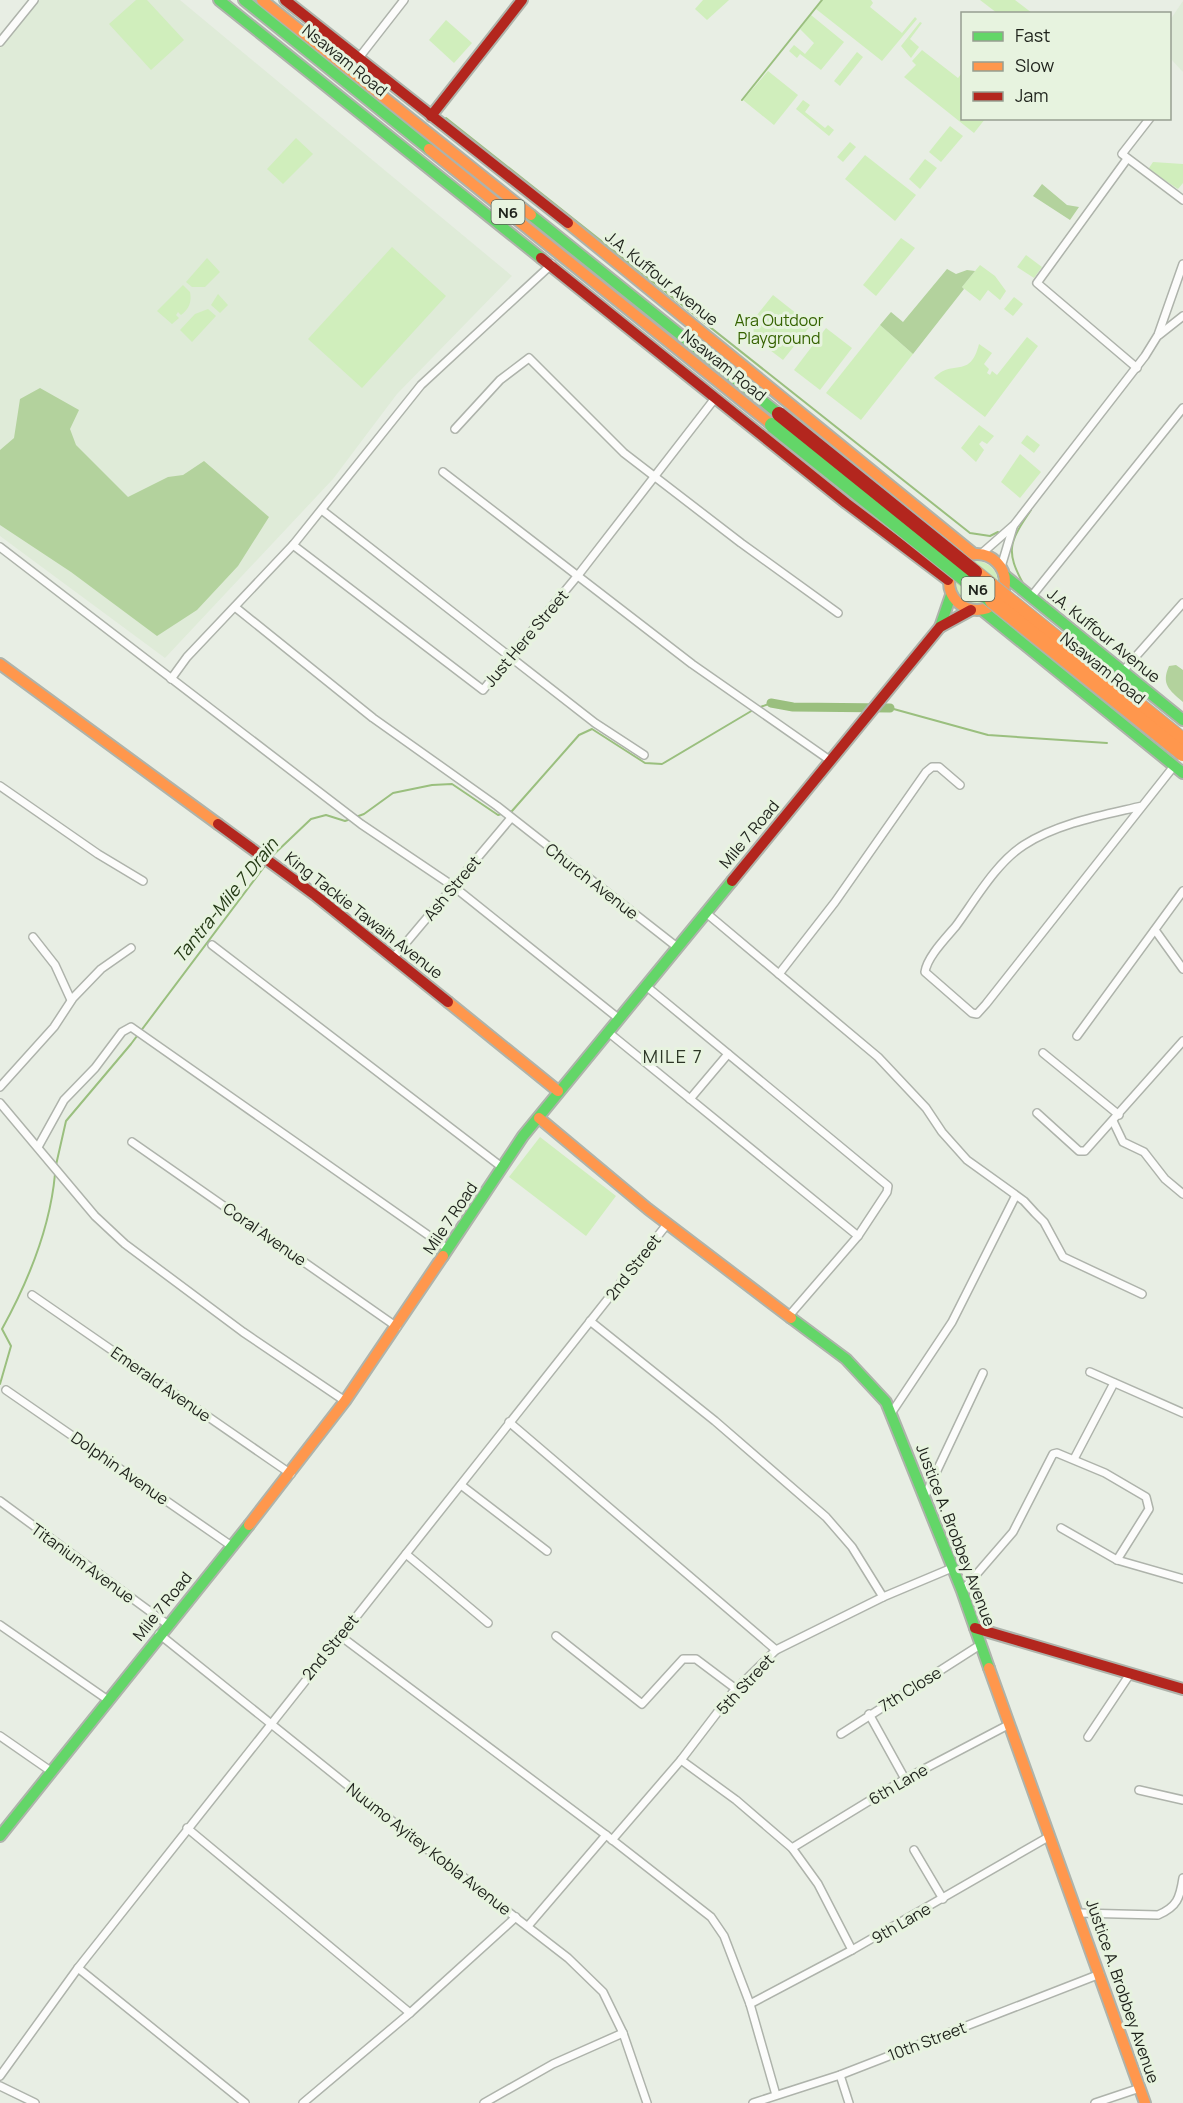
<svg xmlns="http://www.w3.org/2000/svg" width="1183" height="2103" viewBox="0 0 1183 2103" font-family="Manrope,sans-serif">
	<rect width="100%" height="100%" fill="#e8eee4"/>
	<!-- built -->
	<g fill="#dfebd8">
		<polygon points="38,0 180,0 512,276 397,394 333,479 165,658 0,536 0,48"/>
		<polygon points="1183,1 1183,72 1170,58 1170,20"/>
	</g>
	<!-- green -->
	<g fill="#d0eebc">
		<polygon points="136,0 147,0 184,40 151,70 109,24"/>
		<polygon points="703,0 729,0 707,20 695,9"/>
		<polygon points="823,0 871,0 873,3 870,7 902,33 915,17 917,19 882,61 816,9"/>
		<polygon points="980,0 1015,0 1032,13 997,13"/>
		<polygon points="811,15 844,42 821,70 800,54 797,58 789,51 794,45 805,54 814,43 800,29"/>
		<polygon points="446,20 472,43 454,63 429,40"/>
		<polygon points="920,22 922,23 910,39 919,47 911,58 901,46"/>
		<polygon points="922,50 958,78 962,73 962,118 985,119 974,133 904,77 916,65 912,61"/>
		<polygon points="857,52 863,57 840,86 834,81"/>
		<polygon points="768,71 798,95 774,125 743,100"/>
		<polygon points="803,100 810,105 805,112 825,128 828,125 834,130 829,136 796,109"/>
		<polygon points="950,126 963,136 941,162 929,152"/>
		<polygon points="296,138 313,154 283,184 267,169"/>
		<polygon points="850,142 856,147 843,162 837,157"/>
		<polygon points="865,155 916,195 895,221 845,179"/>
		<polygon points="925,159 937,168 920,189 909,179"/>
		<polygon points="1153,162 1183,164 1183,183 1178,189 1151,171 1149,168"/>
		<polygon points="901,238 915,248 876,296 863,285"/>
		<polygon points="392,247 446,296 362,388 308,339"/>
		<polygon points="1026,255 1042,267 1034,278 1017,267"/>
		<polygon points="207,258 220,272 205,287 192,287 186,282"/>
		<polygon points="980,265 995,276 1006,291 1000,300 988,290 980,301 962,287"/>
		<path d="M 183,285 L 190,292 C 192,302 189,309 181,315 L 178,312 L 176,315 L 179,318 L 172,324 L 157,311 Z"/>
		<polygon points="218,294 228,305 220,313 211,305"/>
		<polygon points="773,295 811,325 783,360 754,338 753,320"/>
		<polygon points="1014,297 1023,304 1013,316 1004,309"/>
		<polygon points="208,309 216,316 192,342 180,330 195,314"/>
		<polygon points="880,325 913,354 861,420 826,393"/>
		<polygon points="826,328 852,348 820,390 794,370"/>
		<path d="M 1027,337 L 1038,346 L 985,417 L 934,378 C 953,358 970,380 979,344 L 992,353 L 984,364 L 989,369 L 987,373 L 990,375 L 992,371 L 997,375 Z"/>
		<polygon points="979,425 994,436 987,444 982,441 979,444 984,450 976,462 961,448"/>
		<polygon points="1027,435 1040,445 1034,453 1021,443"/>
		<polygon points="1020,454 1041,472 1020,498 1001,482"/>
		<circle cx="976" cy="583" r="22"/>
		<polygon points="540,1137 616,1196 586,1236 509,1177"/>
	</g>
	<!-- forest -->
	<g fill="#b3d29d">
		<polygon points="1042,184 1067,205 1079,207 1070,220 1033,196"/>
		<polygon points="947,269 956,274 967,270 975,271 962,287 964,289 913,354 880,325 891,312 903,322"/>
		<polygon points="40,388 79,410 70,429 76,445 128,497 168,477 183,475 204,461 269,517 238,566 197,610 157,636 71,572 0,525 0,450 14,438 20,399"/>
		<path d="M 1176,665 L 1183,670 L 1183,702 C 1169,690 1161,684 1169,666 Z"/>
	</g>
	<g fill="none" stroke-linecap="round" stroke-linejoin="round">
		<!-- stream -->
		<g stroke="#9abf7e" stroke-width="2">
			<polyline points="742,100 822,0"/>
			<polyline points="446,118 970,533 990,536 998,532"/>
			<path d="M 1024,585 C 1005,551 1009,542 1031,510"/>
			<polyline points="758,708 771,703"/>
			<polyline points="890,708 988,735 1107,743"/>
			<polyline points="270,858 311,819 326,815 345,821 364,814 393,793 432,785 452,784 498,815 512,811 579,735 592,729 645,763 662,764 753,710"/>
			<polyline points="56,1165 66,1121 131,1044 267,863"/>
			<path d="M 0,1384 L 11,1346 L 2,1329 C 29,1280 50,1229 55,1174"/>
		</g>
		<!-- canal -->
		<polyline stroke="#9abf7e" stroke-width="9" points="771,703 793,707 890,708"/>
		<!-- street casing -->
		<g stroke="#aeb3ab" stroke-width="10">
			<g id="street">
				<polyline points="0,42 34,0"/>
				<polyline points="358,59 404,0"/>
				<polyline points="1150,118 1122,154 1183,200"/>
				<polyline points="1127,159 1037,283 1137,368"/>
				<polyline points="1159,335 1183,316"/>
				<polyline points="455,429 500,380 529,358 624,453 741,543 838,613"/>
				<polyline points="443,472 692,664 831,761"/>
				<polyline points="323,511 595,723 644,755"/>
				<polyline points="293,545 483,690 579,574 716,397"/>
				<polyline points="0,547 361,824 453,886 618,1018"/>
				<polyline points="981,554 1014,525 1145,356 1158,335 1183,264"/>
				<polyline points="1001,567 1013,527"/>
				<polyline points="1031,597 1183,408"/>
				<polyline points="235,607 373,718 497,806 677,947"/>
				<polyline points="1123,671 1183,603"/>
				<polyline points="171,679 187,657 293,545 421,385 552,264"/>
				<polyline points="0,786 98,854 143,881"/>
				<path d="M 1142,806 C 1104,815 1058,823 1024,845 C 996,863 975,900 956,926 C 946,938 927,957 925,972 L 972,1013 L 977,1014 L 986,1004 L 1174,766"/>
				<polyline points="705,912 878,1057 926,1108 942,1132 967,1160 1024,1201 1035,1213 1044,1222 1063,1257 1142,1294"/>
				<polyline points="1155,930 1183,969"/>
				<polyline points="33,937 55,965 71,1000"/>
				<polyline points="212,945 503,1168"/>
				<polyline points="394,957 511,818"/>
				<polyline points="779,974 835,902 926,772 932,767 939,767 960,785"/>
				<polyline points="646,986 888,1186 887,1192 858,1236 788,1317"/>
				<polyline points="608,1032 858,1236"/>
				<polyline points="1077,1036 1183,891"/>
				<polyline points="1043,1053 1119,1115"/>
				<polyline points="0,1087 54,1027 73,998 101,969 131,948"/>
				<polyline points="690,1099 728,1054"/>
				<polyline points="0,1103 95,1216 125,1244 243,1332 345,1401"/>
				<polyline points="1037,1113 1079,1151 1085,1151 1183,1041"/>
				<polyline points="1113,1121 1123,1142 1144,1152 1165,1179 1183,1194"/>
				<polyline points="132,1142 397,1327"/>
				<polyline points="38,1147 64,1100 95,1068 122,1032 131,1027 448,1249"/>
				<polyline points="32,1295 291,1474"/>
				<polyline points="590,1321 715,1421 826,1517 852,1547 883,1597"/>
				<polyline points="1090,1372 1183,1413"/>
				<polyline points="6,1390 233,1547"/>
				<polyline points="892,1412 952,1322 1015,1197"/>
				<polyline points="509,1422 776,1650"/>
				<polyline points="1074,1459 1114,1383"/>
				<polyline points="461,1485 547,1551"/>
				<polyline points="924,1498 983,1373"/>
				<polyline points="0,1501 167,1624"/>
				<polyline points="1061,1528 1117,1560 1183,1579"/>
				<polyline points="406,1554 488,1623"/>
				<polyline points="962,1591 1013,1532 1053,1454 1057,1453 1105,1473 1146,1497 1149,1509 1117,1560"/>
				<polyline points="0,1625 108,1700"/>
				<polyline points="159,1634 427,1849 568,1958 603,1992 623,2033 647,2103"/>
				<polyline points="339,1635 606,1835 711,1917 724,1936 750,2004 776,2095"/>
				<polyline points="556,1636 642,1704 683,1659 696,1659 736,1689"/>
				<polyline points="869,1714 905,1779"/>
				<polyline points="841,1734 980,1645"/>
				<polyline points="0,1736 52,1772"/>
				<polyline points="1088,1737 1130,1674"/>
				<polyline points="681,1760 736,1800 792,1848 818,1884 852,1950"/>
				<polyline points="1139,1790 1183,1800"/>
				<polyline points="187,1828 410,2013"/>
				<polyline points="612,1840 681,1760 733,1692 776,1650 883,1597 952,1568"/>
				<polyline points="792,1848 905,1779 1008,1725"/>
				<polyline points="914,1850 943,1899"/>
				<path d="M 1079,1913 L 1158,1915 C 1177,1907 1180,1898 1183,1878"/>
				<polyline points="528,1926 606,1835"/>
				<polyline points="78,1968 245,2103"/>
				<polyline points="750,2004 852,1950 1050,1836"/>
				<polyline points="840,2075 849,2103"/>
				<polyline points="0,2076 78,1968 668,1223"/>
				<polyline points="0,2086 35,2103"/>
				<polyline points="303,2103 410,2013 516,1917"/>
				<polyline points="484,2103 553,2064 623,2033"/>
				<polyline points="753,2103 840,2075 1100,1974"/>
				<polyline points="1095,2103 1140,2088"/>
			</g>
		</g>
		<!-- fast casing -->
		<g stroke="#aeb3ab" stroke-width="14">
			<g id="fast">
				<polyline points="219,0 541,258"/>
				<polyline points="244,0 429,149"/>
				<polyline points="531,215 779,414"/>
				<polyline points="1004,575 1183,720"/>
				<polyline points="982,610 1183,773"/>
				<polyline points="940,627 951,595"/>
				<polyline points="443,1256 523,1136 732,881"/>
				<polyline points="791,1318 846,1359 886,1402 962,1591 989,1668"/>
				<polyline points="0,1836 249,1525"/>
			</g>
		</g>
		<!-- slow casing -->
		<g stroke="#aeb3ab" stroke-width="14">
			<g id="slow">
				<polyline points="262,0 531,215"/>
				<polyline points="429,149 772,425"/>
				<polyline points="568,223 974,554"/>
				<circle cx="977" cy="582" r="28"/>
				<polyline points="0,664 218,824"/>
				<polyline points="448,1002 558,1091"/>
				<polyline points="539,1118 648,1209 791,1318"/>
				<polyline points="249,1525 345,1401 443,1256"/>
				<polyline points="989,1668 1145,2103"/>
			</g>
		</g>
		<!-- jam casing -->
		<g stroke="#aeb3ab" stroke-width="14">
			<g id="jam">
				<polyline points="285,0 568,223"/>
				<polyline points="431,116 522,0"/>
				<polyline points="541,258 846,503 948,580"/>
				<polyline points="218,824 315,895 448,1002"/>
				<polyline points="732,881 940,627 971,610"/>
				<polyline points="975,1628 1183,1689"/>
			</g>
		</g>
		<!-- street -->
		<use href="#street" stroke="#fcfcfb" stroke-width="7"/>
		<!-- fast -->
		<use href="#fast" stroke="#63d668" stroke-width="10"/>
		<!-- slow -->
		<use href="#slow" stroke="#ff974d" stroke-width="10"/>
		<!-- jam -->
		<use href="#jam" stroke="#b3261e" stroke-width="10"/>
		<!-- fast-bridge casing -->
		<g stroke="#aeb3ab" stroke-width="16" stroke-linecap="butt">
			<polyline id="fast-bridge" points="772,425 992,601"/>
		</g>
		<!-- slow-bridge casing -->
		<g stroke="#aeb3ab" stroke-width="16" stroke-linecap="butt">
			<g id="slow-bridge">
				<polyline points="975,572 1183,740"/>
				<polyline points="992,601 1183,754"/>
			</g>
		</g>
		<!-- jam-bridge casing -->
		<g stroke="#aeb3ab" stroke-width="16" stroke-linecap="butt">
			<polyline id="jam-bridge" points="779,414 975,572"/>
		</g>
		<!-- fast-bridge -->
		<use href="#fast-bridge" stroke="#63d668" stroke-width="14"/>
		<!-- slow-bridge -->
		<use href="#slow-bridge" stroke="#ff974d" stroke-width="14"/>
		<!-- jam-bridge -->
		<use href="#jam-bridge" stroke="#b3261e" stroke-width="14"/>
	</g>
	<g text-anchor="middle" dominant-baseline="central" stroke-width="6" stroke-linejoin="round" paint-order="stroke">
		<!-- shield labels -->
		<g fill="#e7f3df" stroke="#5a6156" stroke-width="1.5">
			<rect x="491.5" y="200" width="33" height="24" rx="4.5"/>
			<rect x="961.5" y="577" width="33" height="24" rx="4.5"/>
		</g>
		<g font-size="15" font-weight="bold" fill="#1e221b">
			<text x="508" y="212">N6</text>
			<text x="978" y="589">N6</text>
		</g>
		<!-- street labels -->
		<g font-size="16" fill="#1e221b" stroke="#e7f3df">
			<text transform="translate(345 60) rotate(39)">Nsawam Road</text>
			<text transform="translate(662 278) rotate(39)">J.A. Kuffour Avenue</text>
			<text transform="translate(724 365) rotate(39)">Nsawam Road</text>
			<text transform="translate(1104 635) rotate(39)">J.A. Kuffour Avenue</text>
			<text transform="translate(526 638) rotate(-50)">Just Here Street</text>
			<text transform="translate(1103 668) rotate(39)">Nsawam Road</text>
			<text transform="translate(749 834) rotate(-50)">Mile 7 Road</text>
			<text transform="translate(592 881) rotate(38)">Church Avenue</text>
			<text transform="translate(452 888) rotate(-50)">Ash Street</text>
			<text transform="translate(364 915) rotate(38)">King Tackie Tawaih Avenue</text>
			<text transform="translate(450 1218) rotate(-56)">Mile 7 Road</text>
			<text transform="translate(265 1234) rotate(35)">Coral Avenue</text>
			<text transform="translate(633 1267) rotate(-52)">2nd Street</text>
			<text transform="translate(161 1384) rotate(35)">Emerald Avenue</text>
			<text transform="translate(120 1468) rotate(35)">Dolphin Avenue</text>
			<text transform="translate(956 1535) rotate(69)">Justice A. Brobbey Avenue</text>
			<text transform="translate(83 1563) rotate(36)">Titanium Avenue</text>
			<text transform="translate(162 1606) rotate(-51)">Mile 7 Road</text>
			<text transform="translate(330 1647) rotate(-51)">2nd Street</text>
			<text transform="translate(745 1684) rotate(-47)">5th Street</text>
			<text transform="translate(910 1689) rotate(-32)">7th Close</text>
			<text transform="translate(898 1784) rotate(-30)">6th Lane</text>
			<text transform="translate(429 1849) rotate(38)">Nuumo Ayitey Kobla Avenue</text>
			<text transform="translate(901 1923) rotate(-30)">9th Lane</text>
			<text transform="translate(1123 1991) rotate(71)">Justice A. Brobbey Avenue</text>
			<text transform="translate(927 2041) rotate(-21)">10th Street</text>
		</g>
		<!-- park labels -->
		<g font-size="16" fill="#356200" stroke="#e7f3df">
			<text x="779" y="320">Ara Outdoor<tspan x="779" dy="18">Playground</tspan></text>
		</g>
		<!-- water labels -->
		<g font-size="18" font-style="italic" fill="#253a16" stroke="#e7f3df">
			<text transform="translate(225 900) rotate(-51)">Tantra-Mile 7 Drain</text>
		</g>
		<!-- neighbourhood labels -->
		<g font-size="18" letter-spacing="1.5" fill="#2c3526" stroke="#e7f3df">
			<text x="673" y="1056">MILE 7</text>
		</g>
	</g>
	<!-- legend -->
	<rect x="961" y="12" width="210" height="108" fill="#e7f3df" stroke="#979f91" stroke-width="1.5"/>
	<rect x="973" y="32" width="30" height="9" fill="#63d668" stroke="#979f91" stroke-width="1.5"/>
	<text x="1015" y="42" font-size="18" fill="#1e221b">Fast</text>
	<rect x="973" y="62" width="30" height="9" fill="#ff974d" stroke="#979f91" stroke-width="1.5"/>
	<text x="1015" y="72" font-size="18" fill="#1e221b">Slow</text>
	<rect x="973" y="92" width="30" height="9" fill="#b3261e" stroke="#979f91" stroke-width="1.5"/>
	<text x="1015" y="102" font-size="18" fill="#1e221b">Jam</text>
</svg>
